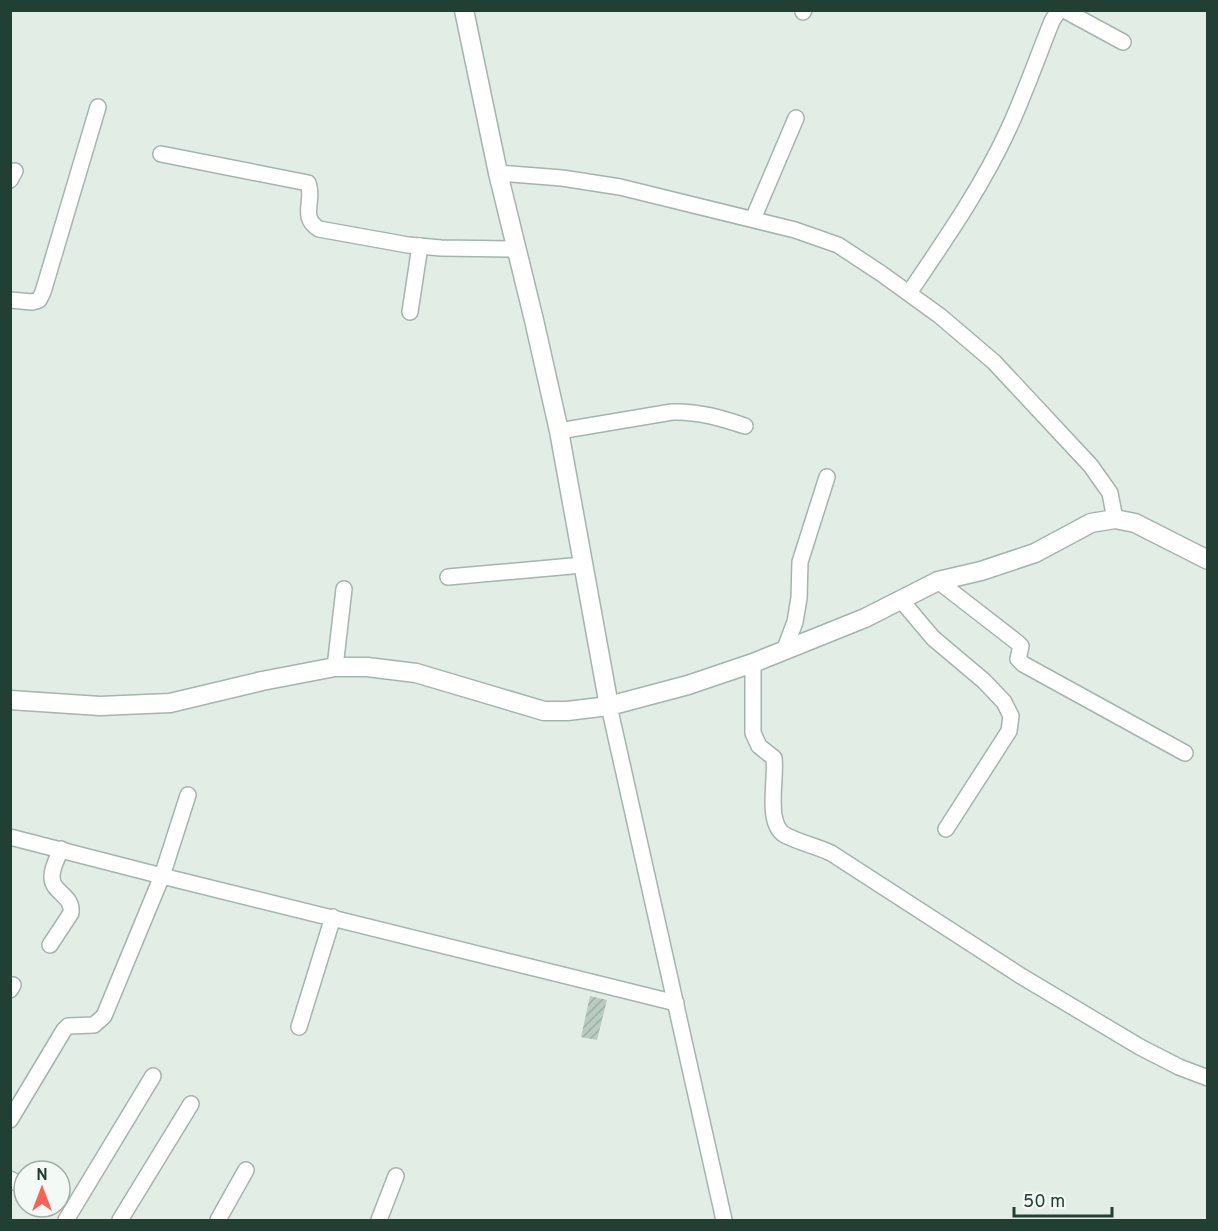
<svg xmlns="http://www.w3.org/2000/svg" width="1218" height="1231" viewBox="0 0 1218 1231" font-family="Overpass,sans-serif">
	<defs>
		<pattern id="building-hatch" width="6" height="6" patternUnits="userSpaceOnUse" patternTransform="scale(1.5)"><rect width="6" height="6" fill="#bacbc1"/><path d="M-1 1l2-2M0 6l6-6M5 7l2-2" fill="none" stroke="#a0afa6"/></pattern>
	</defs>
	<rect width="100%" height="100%" fill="#e2ede6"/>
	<!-- building -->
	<polygon fill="url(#building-hatch)" points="590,996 607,1000 597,1040 581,1037"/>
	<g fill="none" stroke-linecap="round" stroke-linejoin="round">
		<!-- minor casing -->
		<g stroke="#a4b5ac" stroke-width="18">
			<g id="minor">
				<polyline points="1064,10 1123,42"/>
				<polyline points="803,12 804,10"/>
				<path d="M 161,154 L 308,183 C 315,201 299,217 319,229 L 408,245 L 441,248 L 517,249"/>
				<polyline points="498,173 562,178 620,187 795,230 838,245 882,274 940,316 994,362 1091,466 1110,493 1115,519"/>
				<polyline points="10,180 15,171"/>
				<polyline points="753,219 796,118"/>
				<path d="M 909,293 C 945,240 982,187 1009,128 C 1025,93 1038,56 1052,21 L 1059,10"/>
				<polyline points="10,300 32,302 39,300 43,292 98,107"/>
				<polyline points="410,312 420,246"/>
				<path d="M 559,431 L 672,412 C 698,411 721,418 745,426"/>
				<polyline points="448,577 583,565"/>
				<polyline points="938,581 1018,643 1021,646 1018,659 1023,664 1185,753"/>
				<polyline points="901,600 933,638 984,681 1004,702 1011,716 1009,731 946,829"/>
				<polyline points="784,651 795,622 799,598 800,562 827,477"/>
				<path d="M 753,663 L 753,733 L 759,746 L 774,758 C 777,779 764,826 787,836 C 801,843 816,846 831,853 L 1021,976 L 1140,1047 L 1179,1067 L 1208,1078"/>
				<polyline points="335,667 344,589"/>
				<polyline points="609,706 724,1220"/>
				<polyline points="10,837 162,876 676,1003"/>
				<path d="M 50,945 L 71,913 C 73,894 51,893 52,876 C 52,867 58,857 61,849"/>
				<polyline points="10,990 13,985"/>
				<polyline points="299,1027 333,917"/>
				<polyline points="10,1120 64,1030 68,1026 94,1025 104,1016 162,876 188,795"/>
				<polyline points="10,1179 24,1187"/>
				<polyline points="66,1220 153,1076"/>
				<polyline points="120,1220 191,1104"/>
				<polyline points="218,1220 246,1170"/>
				<polyline points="379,1220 396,1176"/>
			</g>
		</g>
		<!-- tertiary casing -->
		<g stroke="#a4b5ac" stroke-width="21">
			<g id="tertiary">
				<polyline points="464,10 498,173 534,320 559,431 609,706"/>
				<polyline points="10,700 100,706 170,703 262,681 335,667 367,667 416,673 544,711 567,711 609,706 688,685 753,663 865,618 938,581 981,571 1035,553 1091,523 1115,519 1135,523 1208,560"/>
			</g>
		</g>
		<!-- minor -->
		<use href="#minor" stroke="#fff" stroke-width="15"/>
		<!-- tertiary -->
		<use href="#tertiary" stroke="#fff" stroke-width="18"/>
	</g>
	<!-- border -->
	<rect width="1218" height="1231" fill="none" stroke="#213f32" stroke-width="24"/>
	<!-- north arrow -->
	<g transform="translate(42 1189)"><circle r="28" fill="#f3f9f5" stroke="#9fafa7" stroke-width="1.5"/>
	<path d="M0-4.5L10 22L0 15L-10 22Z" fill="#f86355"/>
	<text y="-9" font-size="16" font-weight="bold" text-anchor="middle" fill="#213f32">N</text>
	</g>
	<!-- scale -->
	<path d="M1014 1207v9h98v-9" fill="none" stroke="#213f32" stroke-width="3"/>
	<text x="1023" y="1207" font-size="18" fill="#213f32" stroke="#f3f9f5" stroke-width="4.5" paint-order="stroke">50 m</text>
</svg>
